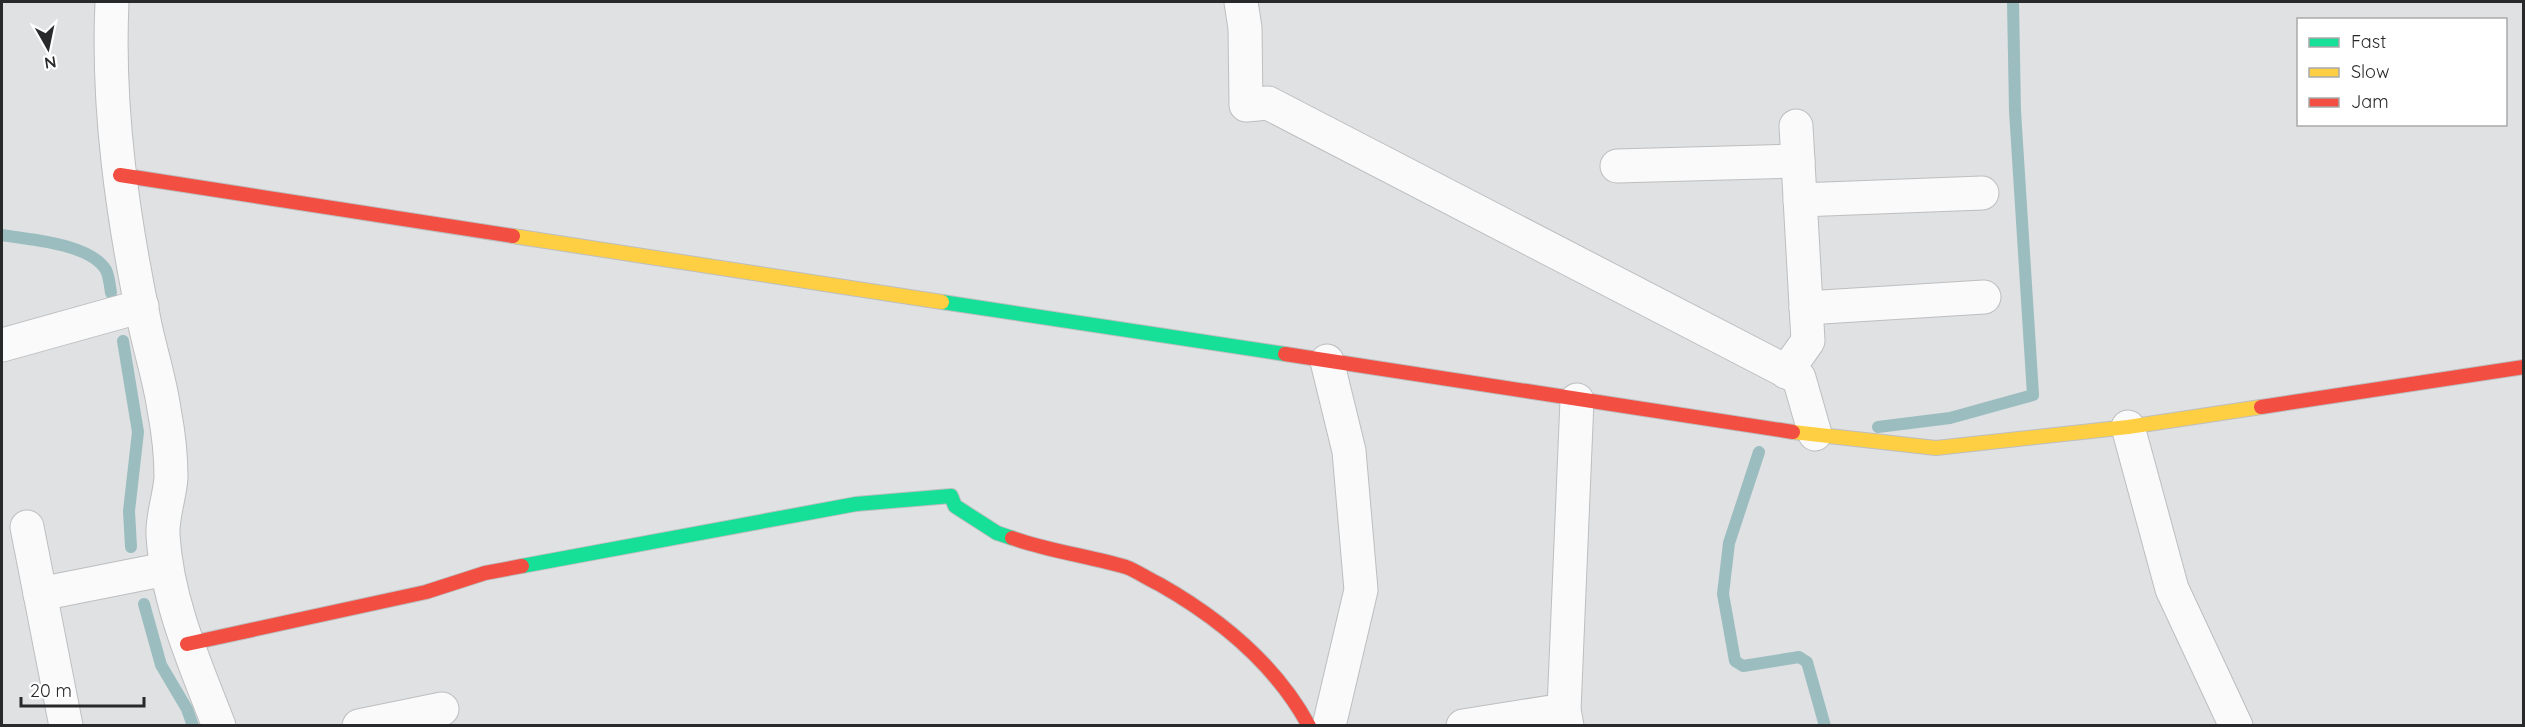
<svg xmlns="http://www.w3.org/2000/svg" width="2525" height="727" viewBox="0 0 2525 727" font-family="Quicksand,sans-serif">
	<rect width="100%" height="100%" fill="#dfe1e3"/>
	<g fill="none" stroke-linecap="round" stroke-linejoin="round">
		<!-- stream -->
		<g stroke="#9cbdbf" stroke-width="12">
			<path d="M 2,235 C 31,240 89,243 106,270 C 109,276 110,286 111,293"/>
			<polyline points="123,341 138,432 129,511 131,547"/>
			<polyline points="1878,427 1950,418 2033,395 2015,111 2013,2"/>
			<polyline points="1759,452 1729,543 1723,594 1735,661 1743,666 1799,657 1807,662 1825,726"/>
			<polyline points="144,604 161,665 187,709 193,726"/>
		</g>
		<!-- street casing -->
		<g stroke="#bdbebf" stroke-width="35">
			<g id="street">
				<path d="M 112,2 C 107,110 123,219 145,325 C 151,353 160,381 164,409 C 168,430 171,455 171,477 C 170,496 162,516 163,535 C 167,602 195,664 219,726"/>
				<polyline points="1241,2 1245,28 1246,105 1268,103 1799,378 1815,434"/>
				<polyline points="1617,166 1798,161"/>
				<polyline points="1800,200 1982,193"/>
				<polyline points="1806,308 1984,297"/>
				<polyline points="2,345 142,306"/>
				<polyline points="1327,361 1349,451 1361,590 1329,726"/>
				<polyline points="1786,372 1808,341 1796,126"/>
				<polyline points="2128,427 2172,589 2236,726"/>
				<polyline points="27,527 66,726"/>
				<polyline points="40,594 166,569"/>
				<polyline points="359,726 442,709"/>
				<polyline points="1463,726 1564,710"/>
				<polyline points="1567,726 1564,710 1577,400"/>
			</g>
		</g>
		<!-- fast casing -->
		<g stroke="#bdbebf" stroke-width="16">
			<g id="fast">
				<polyline points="942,302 1285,354"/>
				<polyline points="522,566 856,504 951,496 955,506 997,533 1012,538"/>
			</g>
		</g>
		<!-- slow casing -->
		<g stroke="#bdbebf" stroke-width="16">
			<g id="slow">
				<polyline points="513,236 942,302"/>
				<polyline points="1793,432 1936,448 2128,427 2261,407"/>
			</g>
		</g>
		<!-- jam casing -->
		<g stroke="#bdbebf" stroke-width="16">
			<g id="jam">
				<polyline points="120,175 513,236"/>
				<polyline points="1285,354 1793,432"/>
				<polyline points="2261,407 2524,367"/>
				<path d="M 1012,538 C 1049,551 1088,556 1126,567 C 1137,571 1148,579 1159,584 C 1219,618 1276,665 1309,726"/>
				<polyline points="187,644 426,592 485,573 522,566"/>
			</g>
		</g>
		<!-- street -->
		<use href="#street" stroke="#fafafb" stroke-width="33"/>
		<!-- fast -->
		<use href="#fast" stroke="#16e098" stroke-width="14"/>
		<!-- slow -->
		<use href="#slow" stroke="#ffcf43" stroke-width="14"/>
		<!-- jam -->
		<use href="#jam" stroke="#f24e42" stroke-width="14"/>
	</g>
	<!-- border -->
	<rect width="2525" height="727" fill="none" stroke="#28292a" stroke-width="6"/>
	<!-- legend -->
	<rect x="2297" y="18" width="210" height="108" fill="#ffffff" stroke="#a9a9aa" stroke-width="1.5"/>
	<rect x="2309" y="38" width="30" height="9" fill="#16e098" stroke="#a9a9aa" stroke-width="1.5"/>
	<text x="2351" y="48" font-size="18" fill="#28292a">Fast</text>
	<rect x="2309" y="68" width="30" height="9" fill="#ffcf43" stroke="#a9a9aa" stroke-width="1.5"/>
	<text x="2351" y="78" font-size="18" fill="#28292a">Slow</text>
	<rect x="2309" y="98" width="30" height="9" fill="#f24e42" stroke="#a9a9aa" stroke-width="1.5"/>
	<text x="2351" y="108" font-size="18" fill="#28292a">Jam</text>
	<!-- north arrow -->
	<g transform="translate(48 48) rotate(171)" stroke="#ffffff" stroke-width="4.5" paint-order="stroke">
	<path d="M0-4.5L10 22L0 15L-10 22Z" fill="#28292a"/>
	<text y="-9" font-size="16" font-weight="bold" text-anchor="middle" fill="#28292a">N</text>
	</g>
	<!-- scale -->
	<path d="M21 697v9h123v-9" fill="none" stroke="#28292a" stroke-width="3"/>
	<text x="30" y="697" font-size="18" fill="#28292a" stroke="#ffffff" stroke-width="4.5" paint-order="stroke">20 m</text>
</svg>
